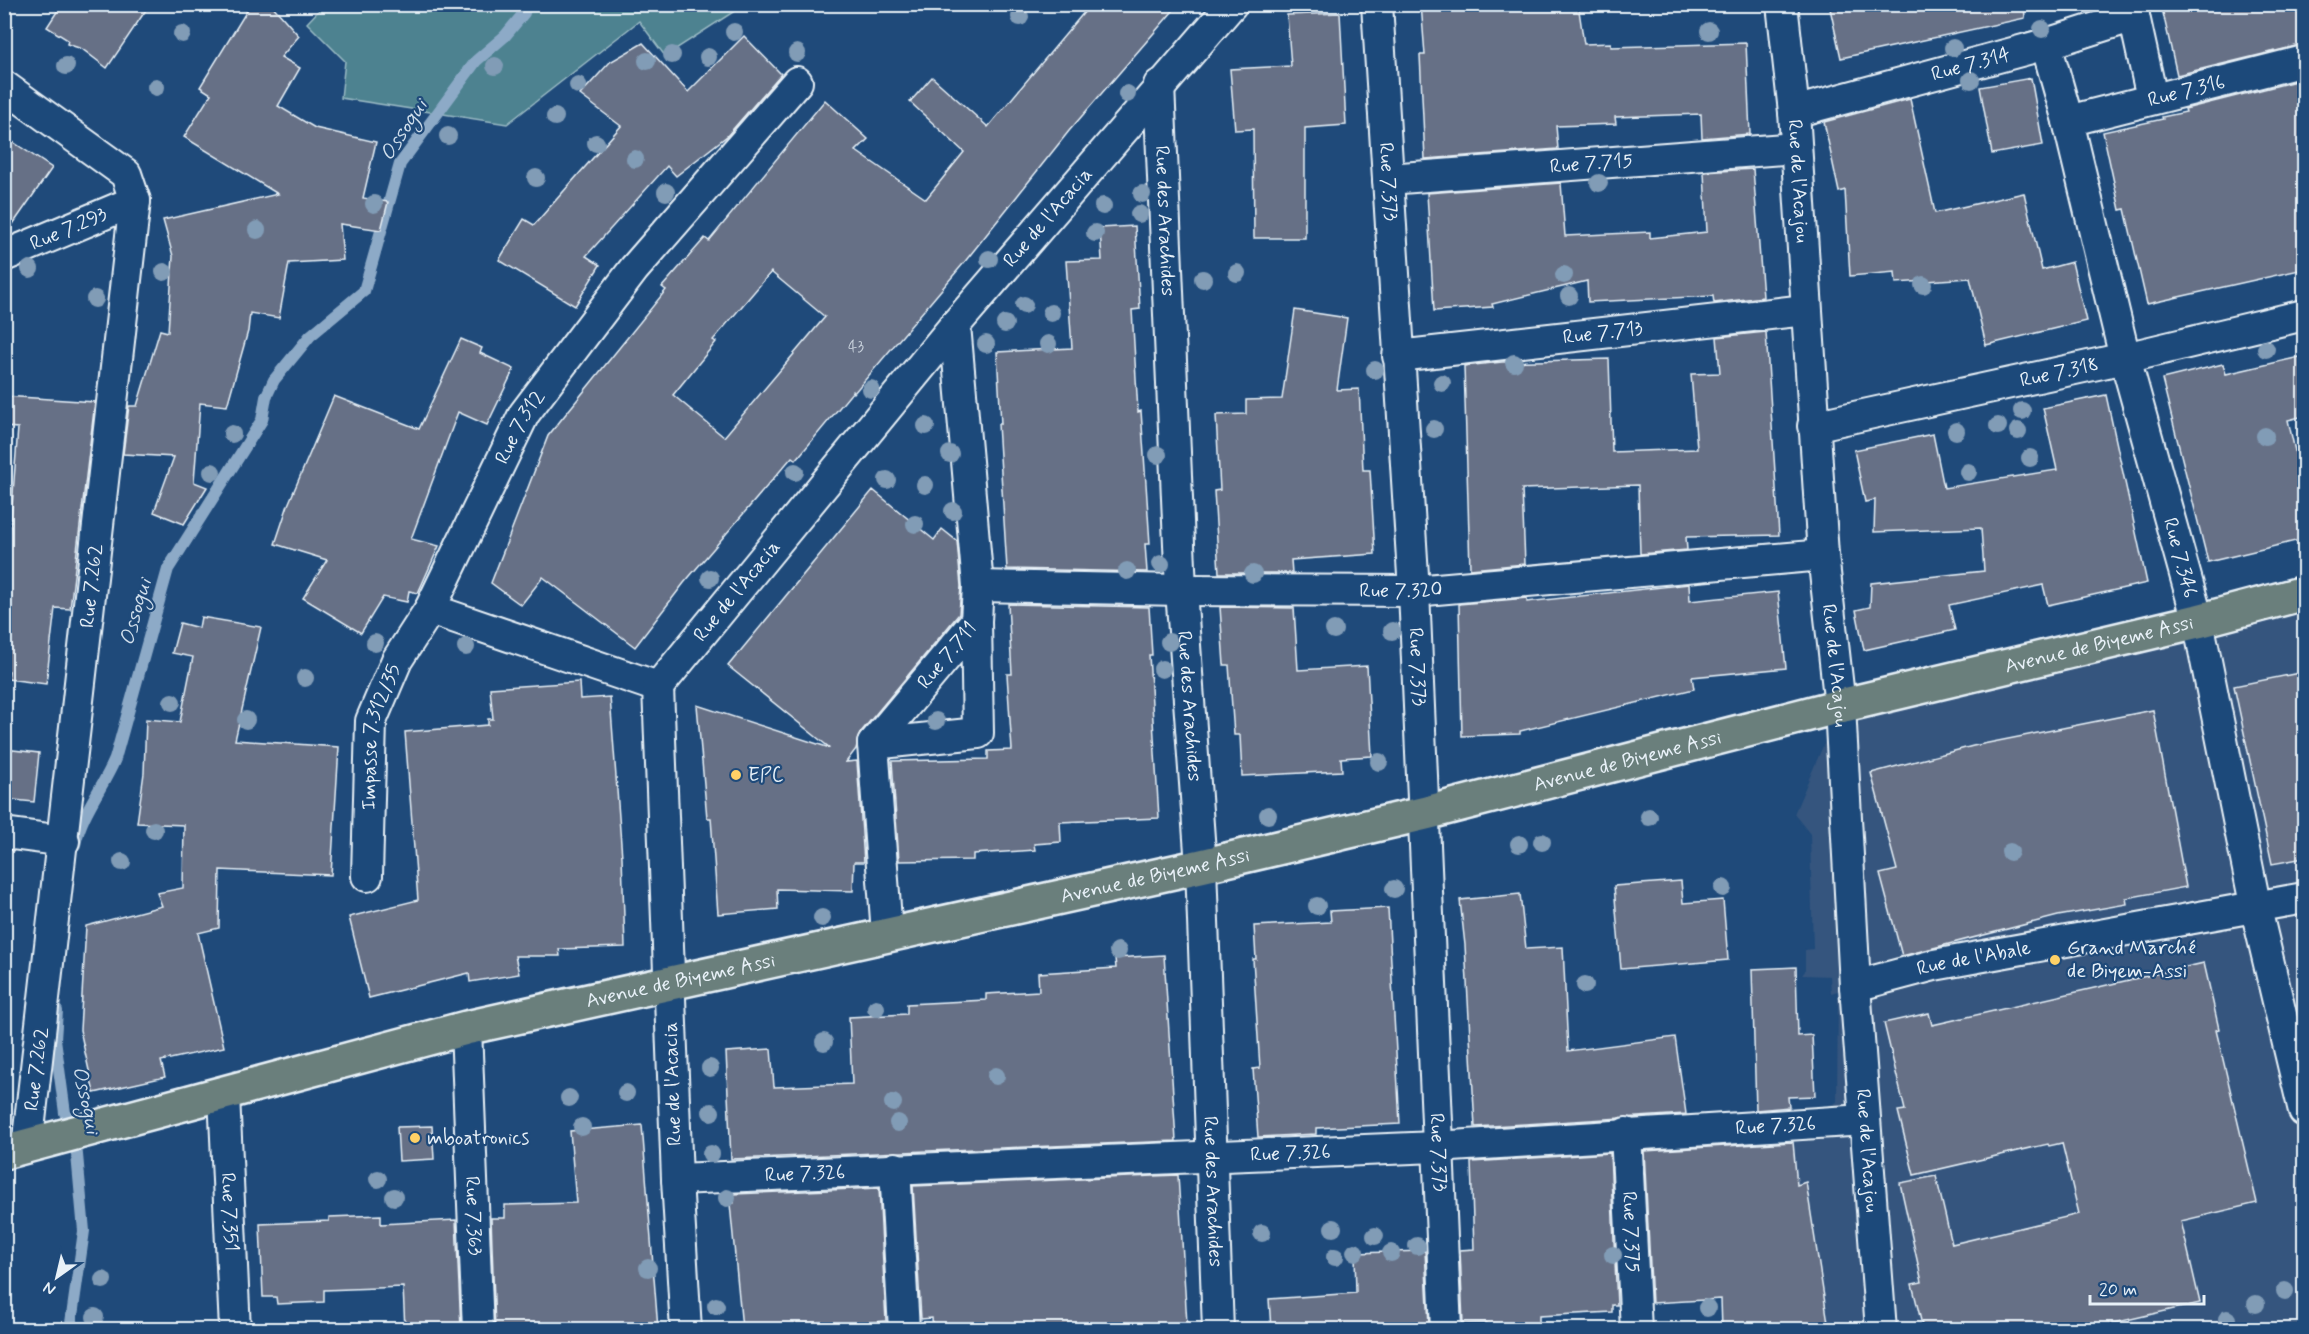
<svg xmlns="http://www.w3.org/2000/svg" width="2309" height="1334" viewBox="0 0 2309 1334" font-family="Mynerve,sans-serif">
	<rect width="100%" height="100%" fill="#1f4a7a"/>
	<filter id="ink" filterUnits="userSpaceOnUse"><feTurbulence type="fractalNoise" baseFrequency=".0167" numOctaves="2"/><feDisplacementMap in="SourceGraphic" scale="12" xChannelSelector="R" yChannelSelector="G"/><feConvolveMatrix kernelMatrix="1 2 1 2 8 2 1 2 1" color-interpolation-filters="sRGB"/></filter>
	<g filter="url(#ink)">
		<!-- built -->
		<polygon fill="#34557e" points="2304,593 2304,1329 1829,1329 1806,1183 1797,1185 1793,1147 1798,1109 1827,1106 1837,1102 1838,991 1831,993 1830,976 1802,975 1805,971 1805,950 1813,949 1810,834 1794,814 1840,706"/>
		<!-- green -->
		<polygon fill="#4d8290" stroke="#9abac4" stroke-width="1.5" points="324,5 324,4 744,5 665,56 639,21 507,124 341,98 345,61 307,23"/>
		<g fill="none" stroke-linecap="round" stroke-linejoin="round">
			<!-- stream -->
			<g stroke="#8daac7" stroke-width="12">
				<path d="M 75,845 C 81,813 103,788 115,759 L 168,569 L 262,420 L 266,397 L 274,380 L 310,336 L 364,291 L 400,164 L 476,61 L 505,36 L 524,13 L 526,4"/>
				<polyline points="57,1011 55,1039 65,1113 75,1133 84,1231 70,1330"/>
			</g>
		</g>
		<!-- building -->
		<g fill="#667086" stroke="#e8f1f8" stroke-width="1.5" fill-rule="evenodd">
			<polygon points="62,4 150,4 107,68 82,49 67,44 68,40 47,27"/>
			<polygon points="251,4 271,4 299,36 281,57 300,68 278,106 315,128 376,142 363,198 388,202 381,230 340,224 343,260 289,263 279,318 250,313 248,331 227,406 200,403 194,482 207,487 184,524 154,512 174,457 123,454 129,406 137,406 160,330 168,332 173,256 163,220 278,194 184,137 211,94 200,87"/>
			<path d="M 1091,4 L 1179,4 L 1069,131 L 963,264 L 854,393 L 853,391 L 796,460 L 792,457 L 684,583 L 635,647 L 543,577 L 521,605 L 491,583 L 548,436 L 666,290 L 662,287 L 705,238 L 709,241 L 825,100 L 868,139 L 856,151 L 926,199 L 964,152 L 910,102 L 932,77 L 988,127 ZM 771,272 L 825,317 L 724,437 L 673,395 L 716,342 L 713,340 Z"/>
			<polygon points="1421,4 1578,4 1584,44 1611,43 1611,47 1746,43 1750,134 1702,138 1701,114 1615,117 1616,124 1556,126 1558,149 1425,159 1420,55 1425,55"/>
			<polygon points="1829,4 2024,4 2025,18 1841,58"/>
			<polygon points="2161,4 2304,4 2304,44 2177,75"/>
			<polygon points="1340,13 1346,125 1305,128 1305,238 1254,238 1253,129 1235,130 1230,69 1291,66 1287,15"/>
			<polygon points="744,36 781,74 727,136 676,176 667,166 586,256 600,265 575,306 499,260 524,219 534,225 621,126 580,95 610,62 643,43 688,92"/>
			<polygon points="2031,78 2043,145 1992,154 1980,87"/>
			<polygon points="2304,79 2304,269 2147,304 2125,209 2120,210 2103,132 2163,119 2162,117 2186,112 2185,109"/>
			<polygon points="1910,99 1935,213 2024,193 2042,270 2072,262 2086,321 1986,345 1970,278 1896,283 1895,272 1850,276 1845,190 1839,192 1824,122"/>
			<polygon points="4,136 52,168 4,237"/>
			<polygon points="1753,169 1763,297 1714,303 1713,296 1588,302 1587,281 1492,304 1493,307 1434,311 1427,193 1561,183 1565,236 1650,232 1650,238 1707,232 1704,172"/>
			<polygon points="1135,226 1140,309 1132,310 1138,412 1141,411 1146,484 1150,544 1145,544 1147,572 1007,569 998,424 1001,424 997,352 1072,348 1066,261 1102,260 1100,228"/>
			<polygon points="1295,310 1347,318 1337,390 1359,389 1363,470 1370,470 1375,554 1291,560 1292,573 1219,573 1214,491 1220,490 1216,415 1246,414 1246,400 1282,399"/>
			<polygon points="1766,332 1779,535 1686,537 1687,550 1640,554 1638,485 1522,489 1525,564 1470,569 1464,366 1502,362 1609,359 1612,452 1697,449 1691,374 1720,373 1717,337"/>
			<polygon points="461,339 482,348 480,353 514,369 487,425 458,412 411,539 439,546 418,593 409,591 407,602 383,597 361,633 303,598 327,560 275,544 288,505 334,396 419,429"/>
			<polygon points="2304,356 2304,416 2288,420 2304,491 2304,539 2208,562 2162,379 2223,364 2226,374"/>
			<polygon points="2106,395 2147,583 2048,605 2043,585 1949,605 1955,630 1864,650 1856,610 1870,607 1871,583 1984,571 1981,528 1874,532 1875,500 1865,502 1854,450 1933,434 1944,488 2057,470 2043,408"/>
			<polygon points="4,396 95,402 70,609 55,608 46,684 8,679 9,671 4,671 4,531 10,532 18,428 4,427"/>
			<polygon points="873,490 934,540 942,529 957,541 961,586 959,614 860,733 856,749 846,762 857,761 864,862 854,862 853,891 777,889 778,909 718,914 711,818 707,818 697,705 830,748 728,666"/>
			<polygon points="1689,584 1690,601 1778,592 1786,668 1692,677 1694,689 1520,731 1520,734 1462,736 1459,604 1527,598 1527,602"/>
			<polygon points="1008,604 1149,607 1152,655 1149,655 1159,818 1060,822 1061,842 1034,844 1035,850 973,854 973,860 899,861 892,761 988,759 988,751 1012,750 1007,674 1012,674"/>
			<polygon points="1220,607 1294,608 1298,670 1367,666 1372,756 1341,758 1342,771 1242,776 1240,735 1234,735 1229,665 1224,665"/>
			<polygon points="201,617 261,627 235,740 339,747 331,875 220,870 219,928 198,933 224,1047 161,1061 165,1077 94,1093 80,1030 86,926 162,906 157,893 183,888 184,825 137,823 144,773 146,719 180,722 193,657 172,653 180,623 199,628"/>
			<polygon points="2304,672 2304,858 2272,864 2234,686"/>
			<polygon points="579,682 580,699 610,697 622,857 625,947 559,949 560,956 515,956 519,974 470,982 469,973 369,998 349,917 418,900 405,732 488,725 488,719 493,719 490,688"/>
			<polygon points="2153,710 2186,887 2126,898 2127,904 2058,916 1902,956 1880,874 1897,870 1871,773 1973,746"/>
			<polygon points="4,749 39,753 34,802 4,799"/>
			<polygon points="1681,881 1683,903 1723,900 1728,960 1621,969 1614,886"/>
			<polygon points="1520,894 1526,949 1563,947 1568,1051 1675,1037 1686,1114 1475,1127 1465,945 1460,900"/>
			<polygon points="1388,908 1400,1124 1316,1128 1316,1134 1258,1137 1253,1069 1260,1068 1253,959 1256,959 1254,926 1331,922 1330,911"/>
			<polygon points="1164,955 1176,1141 731,1159 726,1052 771,1049 774,1087 852,1084 849,1017 907,1014 907,1004 986,1000 986,994 1039,991 1038,973 1116,968 1115,958"/>
			<polygon points="2204,963 2219,1029 2216,1030 2257,1203 2181,1221 2200,1303 2088,1329 1923,1329 1912,1284 1922,1282 1900,1183 1936,1176 1952,1244 2079,1214 2062,1143 2049,1146 2048,1144 1914,1175 1898,1111 1905,1110 1884,1023 1929,1013 1932,1025"/>
			<polygon points="1796,967 1798,1036 1812,1035 1815,1096 1788,1097 1789,1107 1756,1110 1752,969"/>
			<polygon points="642,1125 658,1329 495,1329 491,1218 505,1218 505,1205 576,1203 570,1131"/>
			<polygon points="432,1126 434,1159 399,1161 397,1127"/>
			<polygon points="1793,1142 1797,1185 1806,1182 1829,1329 1722,1329 1721,1299 1652,1303 1644,1151"/>
			<polygon points="1610,1153 1617,1305 1612,1305 1612,1312 1539,1316 1539,1329 1488,1329 1487,1323 1463,1324 1460,1250 1474,1249 1471,1162"/>
			<polygon points="1178,1175 1187,1324 1053,1329 933,1329 932,1318 921,1319 913,1186"/>
			<polygon points="879,1188 886,1321 827,1326 827,1322 742,1328 730,1204 734,1203 733,1194"/>
			<polygon points="381,1215 381,1224 456,1220 461,1329 405,1329 403,1287 324,1290 324,1302 277,1304 276,1297 263,1297 260,1224 329,1221 329,1217"/>
			<polygon points="1425,1251 1429,1325 1271,1329 1269,1299 1356,1293 1355,1253"/>
		</g>
		<g fill="none" stroke-linecap="round" stroke-linejoin="round">
			<!-- minor casing -->
			<g stroke="#e8f1f8" stroke-width="34">
				<g id="minor">
					<path id="s1" d="M 1377,4 L 1414,591 L 1446,1330"/>
					<path id="s2" d="M 1782,4 L 1794,112 L 1823,555 L 1840,706 L 1855,986 L 1881,1330"/>
					<polyline points="2134,16 2152,98"/>
					<path id="s3" d="M 2046,44 L 2068,121 L 2125,358 L 2198,621 L 2256,909 L 2304,1111"/>
					<path id="s4" d="M 1159,85 L 1181,590 L 1201,866 L 1218,1330"/>
					<polyline points="4,86 126,174 135,201 27,1147"/>
					<path id="s5" d="M 1794,112 L 2046,44 L 2134,16 L 2131,4"/>
					<path id="s6" d="M 2068,121 L 2304,61"/>
					<path id="s7" d="M 1388,179 L 1796,148"/>
					<path id="s8" d="M 4,256 L 135,201"/>
					<path id="s9" d="M 1398,356 L 1806,310"/>
					<path id="s10" d="M 1813,426 L 2125,358 L 2304,315"/>
					<path id="s11" d="M 978,586 L 1181,590 L 1414,591 L 1823,555"/>
					<path id="s12" d="M 658,687 L 430,609 L 524,414 L 634,269 L 797,82"/>
					<polyline points="873,744 978,733 976,621"/>
					<polyline points="4,833 64,841"/>
					<path id="s13" d="M 367,876 L 371,721 L 397,660 L 430,609"/>
					<path id="s14" d="M 887,934 L 873,744 L 976,621 L 978,586 L 955,325"/>
					<path id="s15" d="M 1855,986 L 1934,965 L 2304,898"/>
					<path id="s16" d="M 466,1028 L 478,1330"/>
					<path id="s17" d="M 224,1095 L 235,1330"/>
					<path id="s18" d="M 1626,1133 L 1636,1330"/>
					<polyline points="895,1168 904,1330"/>
					<path id="s19" d="M 677,1179 L 1436,1147 L 1865,1120"/>
					<path id="s20" d="M 686,1330 L 677,1179 L 658,687 L 955,325 L 1232,4"/>
				</g>
			</g>
			<!-- primary casing -->
			<g stroke="#e8f1f8" stroke-width="38">
				<g id="primary">
					<path id="s21" d="M 4,1152 L 466,1028 L 1201,866 L 1426,813 L 1840,706 L 2198,621 L 2304,593"/>
				</g>
			</g>
			<!-- minor -->
			<use href="#minor" stroke="#1f4a7a" stroke-width="30"/>
			<!-- primary -->
			<use href="#primary" stroke="#6a7f7c" stroke-width="33"/>
		</g>
		<!-- trees -->
		<g fill="#819cb6">
			<circle cx="1020" cy="17" r="9"/>
			<circle cx="2042" cy="29" r="9"/>
			<circle cx="1709" cy="31" r="9"/>
			<circle cx="734" cy="32" r="9"/>
			<circle cx="182" cy="34" r="9"/>
			<circle cx="1953" cy="48" r="9"/>
			<circle cx="797" cy="53" r="9"/>
			<circle cx="672" cy="55" r="9"/>
			<circle cx="708" cy="57" r="9"/>
			<circle cx="647" cy="61" r="9"/>
			<circle cx="66" cy="66" r="9"/>
			<circle cx="495" cy="66" r="9"/>
			<circle cx="1971" cy="80" r="9"/>
			<circle cx="578" cy="85" r="9"/>
			<circle cx="156" cy="87" r="9"/>
			<circle cx="1127" cy="94" r="9"/>
			<circle cx="555" cy="117" r="9"/>
			<circle cx="448" cy="136" r="9"/>
			<circle cx="596" cy="143" r="9"/>
			<circle cx="635" cy="159" r="9"/>
			<circle cx="536" cy="178" r="9"/>
			<circle cx="1599" cy="183" r="9"/>
			<circle cx="666" cy="192" r="9"/>
			<circle cx="1142" cy="194" r="9"/>
			<circle cx="374" cy="204" r="9"/>
			<circle cx="1103" cy="206" r="9"/>
			<circle cx="1139" cy="214" r="9"/>
			<circle cx="257" cy="230" r="9"/>
			<circle cx="1095" cy="233" r="9"/>
			<circle cx="989" cy="259" r="9"/>
			<circle cx="30" cy="269" r="9"/>
			<circle cx="164" cy="272" r="9"/>
			<circle cx="1237" cy="273" r="9"/>
			<circle cx="1564" cy="275" r="9"/>
			<circle cx="1203" cy="279" r="9"/>
			<circle cx="1923" cy="285" r="9"/>
			<circle cx="1569" cy="296" r="9"/>
			<circle cx="95" cy="299" r="9"/>
			<circle cx="1024" cy="305" r="9"/>
			<circle cx="1051" cy="313" r="9"/>
			<circle cx="1005" cy="324" r="9"/>
			<circle cx="986" cy="344" r="9"/>
			<circle cx="1048" cy="344" r="9"/>
			<circle cx="2266" cy="349" r="9"/>
			<circle cx="1514" cy="363" r="9"/>
			<circle cx="1375" cy="370" r="9"/>
			<circle cx="1442" cy="383" r="9"/>
			<circle cx="871" cy="389" r="9"/>
			<circle cx="2022" cy="411" r="9"/>
			<circle cx="926" cy="426" r="9"/>
			<circle cx="1998" cy="426" r="9"/>
			<circle cx="1434" cy="429" r="9"/>
			<circle cx="1956" cy="431" r="9"/>
			<circle cx="2018" cy="431" r="9"/>
			<circle cx="232" cy="434" r="9"/>
			<circle cx="2265" cy="436" r="9"/>
			<circle cx="950" cy="454" r="9"/>
			<circle cx="1158" cy="455" r="9"/>
			<circle cx="2030" cy="458" r="9"/>
			<circle cx="212" cy="472" r="9"/>
			<circle cx="795" cy="472" r="9"/>
			<circle cx="1968" cy="472" r="9"/>
			<circle cx="887" cy="480" r="9"/>
			<circle cx="925" cy="485" r="9"/>
			<circle cx="953" cy="511" r="9"/>
			<circle cx="915" cy="524" r="9"/>
			<circle cx="1161" cy="564" r="9"/>
			<circle cx="1127" cy="571" r="9"/>
			<circle cx="1253" cy="574" r="9"/>
			<circle cx="710" cy="578" r="9"/>
			<circle cx="1334" cy="630" r="9"/>
			<circle cx="1392" cy="631" r="9"/>
			<circle cx="1169" cy="642" r="9"/>
			<circle cx="375" cy="643" r="9"/>
			<circle cx="466" cy="647" r="9"/>
			<circle cx="1162" cy="669" r="9"/>
			<circle cx="305" cy="678" r="9"/>
			<circle cx="172" cy="702" r="9"/>
			<circle cx="246" cy="720" r="9"/>
			<circle cx="936" cy="721" r="9"/>
			<circle cx="1379" cy="762" r="9"/>
			<circle cx="1268" cy="815" r="9"/>
			<circle cx="1649" cy="817" r="9"/>
			<circle cx="154" cy="830" r="9"/>
			<circle cx="1542" cy="842" r="9"/>
			<circle cx="1519" cy="844" r="9"/>
			<circle cx="2010" cy="852" r="9"/>
			<circle cx="122" cy="862" r="9"/>
			<circle cx="1723" cy="888" r="9"/>
			<circle cx="1394" cy="889" r="9"/>
			<circle cx="1317" cy="906" r="9"/>
			<circle cx="822" cy="918" r="9"/>
			<circle cx="1118" cy="951" r="9"/>
			<circle cx="1585" cy="985" r="9"/>
			<circle cx="876" cy="1008" r="9"/>
			<circle cx="824" cy="1042" r="9"/>
			<circle cx="710" cy="1068" r="9"/>
			<circle cx="996" cy="1076" r="9"/>
			<circle cx="626" cy="1093" r="9"/>
			<circle cx="569" cy="1098" r="9"/>
			<circle cx="893" cy="1103" r="9"/>
			<circle cx="711" cy="1112" r="9"/>
			<circle cx="898" cy="1123" r="9"/>
			<circle cx="582" cy="1127" r="9"/>
			<circle cx="711" cy="1154" r="9"/>
			<circle cx="378" cy="1179" r="9"/>
			<circle cx="394" cy="1197" r="9"/>
			<circle cx="727" cy="1198" r="9"/>
			<circle cx="1333" cy="1228" r="9"/>
			<circle cx="1262" cy="1233" r="9"/>
			<circle cx="1375" cy="1236" r="9"/>
			<circle cx="1417" cy="1246" r="9"/>
			<circle cx="1355" cy="1252" r="9"/>
			<circle cx="1391" cy="1253" r="9"/>
			<circle cx="1613" cy="1255" r="9"/>
			<circle cx="1335" cy="1257" r="9"/>
			<circle cx="648" cy="1268" r="9"/>
			<circle cx="103" cy="1280" r="9"/>
			<circle cx="2285" cy="1291" r="9"/>
			<circle cx="2256" cy="1304" r="9"/>
			<circle cx="716" cy="1306" r="9"/>
			<circle cx="1707" cy="1308" r="9"/>
			<circle cx="95" cy="1317" r="9"/>
			<circle cx="2227" cy="1319" r="9"/>
		</g>
	</g>
	<!-- markers -->
	<g fill="#ffd166" stroke="#1f4a7a" stroke-width="2">
		<circle cx="736" cy="775" r="6"/>
		<circle cx="2055" cy="960" r="6"/>
		<circle cx="415" cy="1138" r="6"/>
	</g>
	<g text-anchor="middle" dominant-baseline="central" stroke-width="4.5" stroke-linejoin="round" paint-order="stroke">
		<!-- number labels -->
		<g font-size="16" fill="#c8d1dc">
			<text x="856" y="346">43</text>
		</g>
		<!-- street labels -->
		<g font-size="20" fill="#e8f1f8" stroke="#1f4a7a">
			<text stroke="none"><textPath href="#s5" startOffset="183">Rue 7.314</textPath></text>
			<text stroke="none"><textPath href="#s6" startOffset="122">Rue 7.316</textPath></text>
			<text stroke="none"><textPath href="#s7" startOffset="204">Rue 7.715</textPath></text>
			<text stroke="none"><textPath href="#s1" startOffset="178">Rue 7.373</textPath></text>
			<text stroke="none"><textPath href="#s2" startOffset="178">Rue de l'Acajou</textPath></text>
			<text stroke="none"><textPath href="#s20" startOffset="1254">Rue de l'Acacia</textPath></text>
			<text stroke="none"><textPath href="#s4" startOffset="136">Rue des Arachides</textPath></text>
			<text stroke="none"><textPath href="#s8" startOffset="70">Rue 7.293</textPath></text>
			<text stroke="none"><textPath href="#s9" startOffset="206">Rue 7.713</textPath></text>
			<text stroke="none"><textPath href="#s10" startOffset="252">Rue 7.318</textPath></text>
			<text stroke="none"><textPath href="#s12" startOffset="444">Rue 7.312</textPath></text>
			<text stroke="none"><textPath href="#s3" startOffset="531">Rue 7.346</textPath></text>
			<text transform="translate(92 586) rotate(-84)">Rue 7.262</text>
			<text stroke="none"><textPath href="#s11" startOffset="423">Rue 7.320</textPath></text>
			<text stroke="none"><textPath href="#s20" startOffset="768">Rue de l'Acacia</textPath></text>
			<text stroke="none"><textPath href="#s21" startOffset="2156">Avenue de Biyeme Assi</textPath></text>
			<text stroke="none"><textPath href="#s14" startOffset="306">Rue 7.711</textPath></text>
			<text stroke="none"><textPath href="#s1" startOffset="664">Rue 7.373</textPath></text>
			<text stroke="none"><textPath href="#s2" startOffset="664">Rue de l'Acajou</textPath></text>
			<text stroke="none"><textPath href="#s4" startOffset="622">Rue des Arachides</textPath></text>
			<text stroke="none"><textPath href="#s13" startOffset="141">Impasse 7.312/35</textPath></text>
			<text stroke="none"><textPath href="#s21" startOffset="1670">Avenue de Biyeme Assi</textPath></text>
			<text stroke="none"><textPath href="#s21" startOffset="1184">Avenue de Biyeme Assi</textPath></text>
			<text stroke="none"><textPath href="#s15" startOffset="122">Rue de l'Abale</textPath></text>
			<text stroke="none"><textPath href="#s21" startOffset="698">Avenue de Biyeme Assi</textPath></text>
			<text transform="translate(37 1069) rotate(-83)">Rue 7.262</text>
			<text transform="translate(673 1084) rotate(-92)">Rue de l'Acacia</text>
			<text stroke="none"><textPath href="#s19" startOffset="1100">Rue 7.326</textPath></text>
			<text stroke="none"><textPath href="#s1" startOffset="1150">Rue 7.373</textPath></text>
			<text stroke="none"><textPath href="#s2" startOffset="1150">Rue de l'Acajou</textPath></text>
			<text stroke="none"><textPath href="#s19" startOffset="614">Rue 7.326</textPath></text>
			<text stroke="none"><textPath href="#s19" startOffset="128">Rue 7.326</textPath></text>
			<text stroke="none"><textPath href="#s4" startOffset="1108">Rue des Arachides</textPath></text>
			<text stroke="none"><textPath href="#s17" startOffset="117">Rue 7.351</textPath></text>
			<text stroke="none"><textPath href="#s16" startOffset="188">Rue 7.363</textPath></text>
			<text stroke="none"><textPath href="#s18" startOffset="99">Rue 7.375</textPath></text>
		</g>
		<!-- poi labels -->
		<g font-size="20" fill="#e8f1f8" stroke="#1f4a7a" text-anchor="start">
			<text x="748" y="775">EPC</text>
			<text x="2067" y="948">Grand Marché<tspan x="2067" dy="23">de Biyem-Assi</tspan></text>
			<text x="427" y="1138">mboatronics</text>
		</g>
		<!-- water labels -->
		<g font-size="21" font-style="italic" fill="#d1dfec" stroke="#1f4a7a">
			<text transform="translate(404 130) rotate(-57)">Ossogui</text>
			<text transform="translate(136 612) rotate(-74)">Ossogui</text>
			<text transform="translate(86 1100) rotate(78)">Ossogui</text>
		</g>
	</g>
	<!-- margin -->
	<rect width="2309" height="1334" fill="none" stroke="#1f4a7a" stroke-width="24"/>
	<rect x="12" y="12" width="2285" height="1310" fill="none" stroke="#e8f1f8" stroke-width="2" filter="url(#ink)"/>
	<!-- north arrow -->
	<g transform="translate(57 1277) rotate(214)" stroke="#1f4a7a" stroke-width="4.5" paint-order="stroke">
	<path d="M0-4.5L10 22L0 15L-10 22Z" fill="#e8f1f8"/>
	<text y="-9" font-size="16" font-weight="bold" text-anchor="middle" fill="#e8f1f8">N</text>
	</g>
	<!-- scale -->
	<path d="M2090 1295v9h114v-9" fill="none" stroke="#e8f1f8" stroke-width="3"/>
	<text x="2099" y="1295" font-size="18" fill="#e8f1f8" stroke="#1f4a7a" stroke-width="4.5" paint-order="stroke">20 m</text>
</svg>
